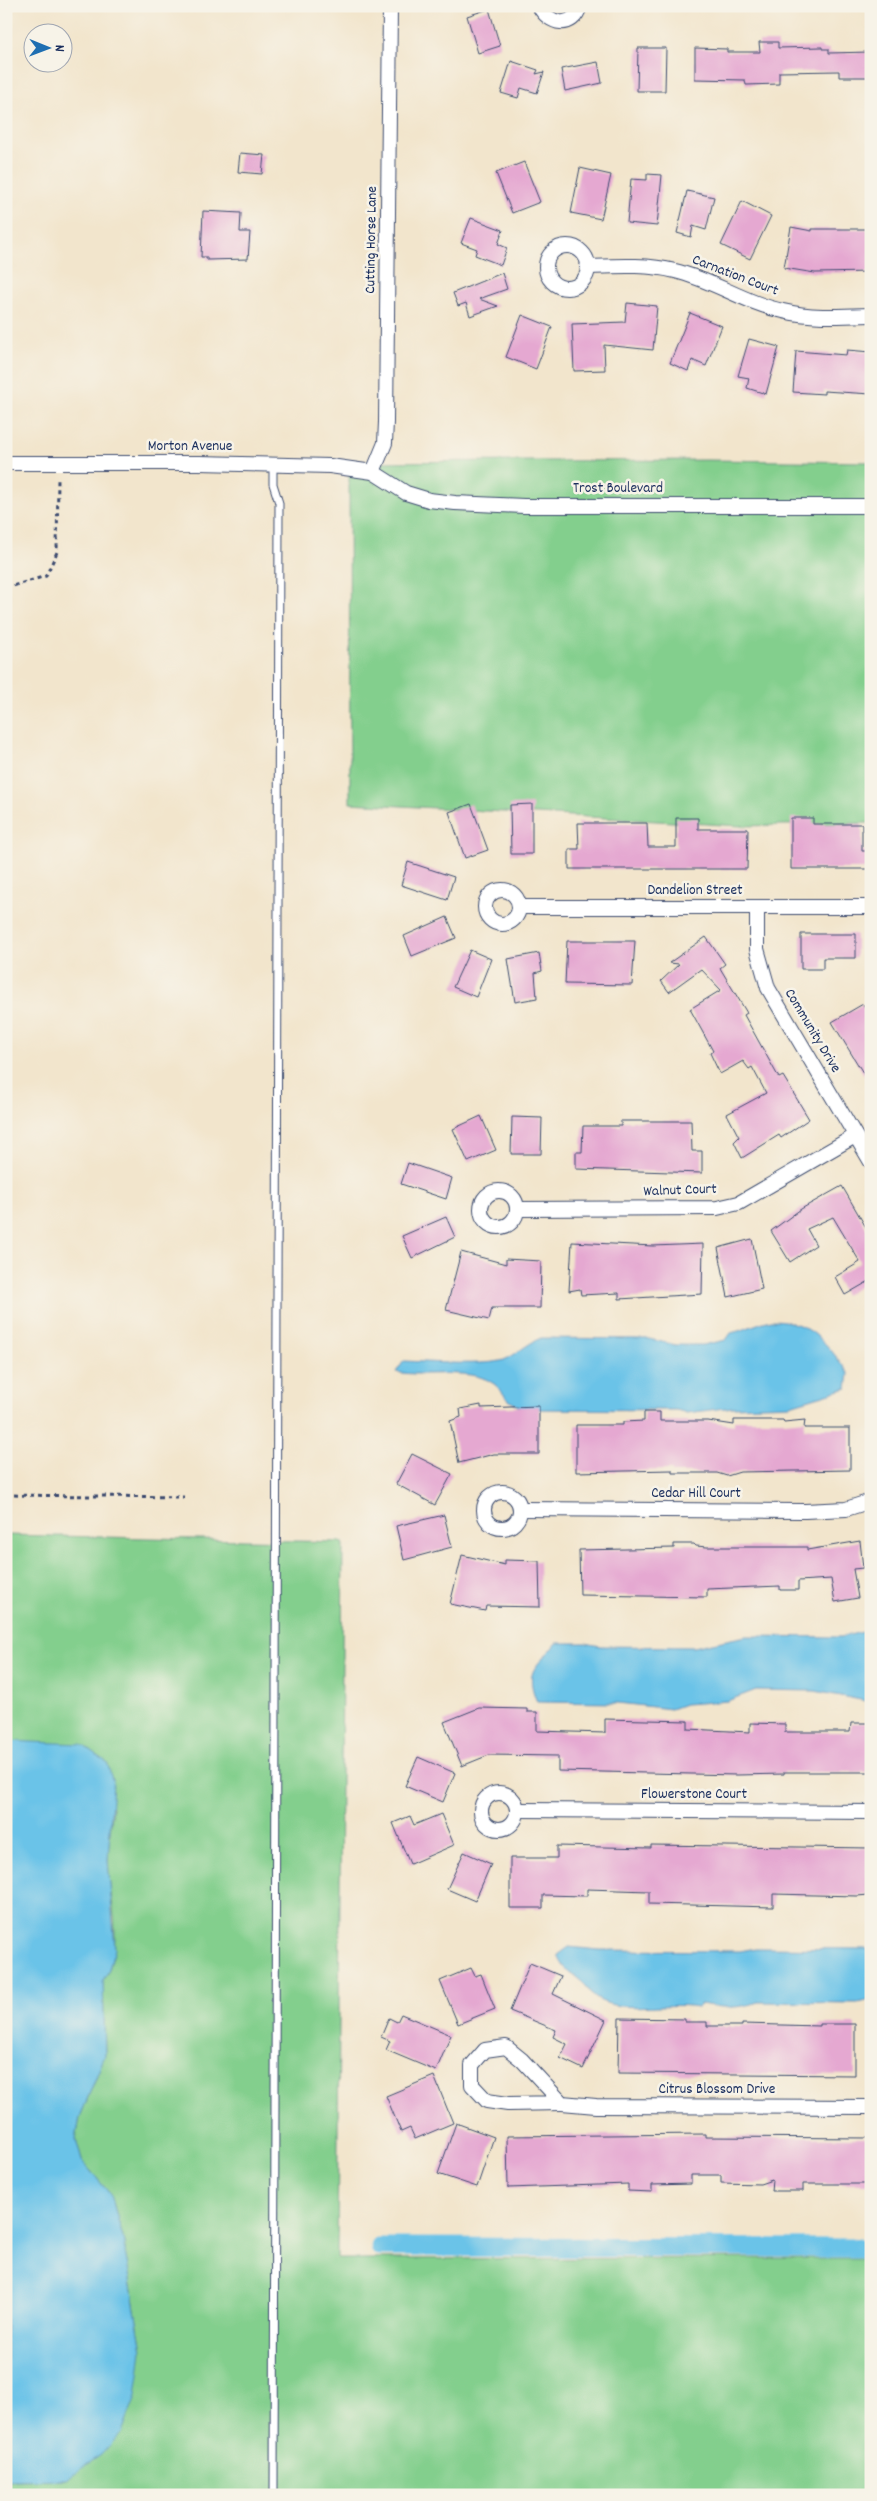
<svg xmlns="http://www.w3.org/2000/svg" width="877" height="2501" viewBox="0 0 877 2501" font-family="Dekko,sans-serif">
	<rect width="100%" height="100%" fill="#f7f3e8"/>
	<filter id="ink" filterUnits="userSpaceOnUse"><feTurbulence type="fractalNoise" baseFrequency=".02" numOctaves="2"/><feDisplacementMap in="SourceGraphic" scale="10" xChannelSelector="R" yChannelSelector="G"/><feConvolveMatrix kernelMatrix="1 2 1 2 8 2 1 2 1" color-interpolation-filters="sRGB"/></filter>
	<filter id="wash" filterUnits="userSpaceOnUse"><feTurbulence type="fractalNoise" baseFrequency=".0096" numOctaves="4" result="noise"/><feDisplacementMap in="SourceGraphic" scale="20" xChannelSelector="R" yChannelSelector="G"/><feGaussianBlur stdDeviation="1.12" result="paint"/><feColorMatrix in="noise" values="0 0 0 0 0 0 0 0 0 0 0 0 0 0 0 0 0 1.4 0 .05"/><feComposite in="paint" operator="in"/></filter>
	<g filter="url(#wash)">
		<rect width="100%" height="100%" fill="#f2e5cc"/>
		<!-- green -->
		<g fill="#83cf8d" stroke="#4f7f76">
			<polygon points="708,460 871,462 871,823 741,826 350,803 349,462"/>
			<path d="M 6,1535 L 343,1542 L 337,2259 L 871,2258 L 871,2495 L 6,2495 L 6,2480 L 66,2479 L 142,2351 L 123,2238 L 111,2195 L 82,2161 L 76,2139 L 80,2117 L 105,2055 L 103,1980 C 126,1946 109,1900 108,1862 C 108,1844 111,1825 113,1807 L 24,1742 L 6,1741 Z"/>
		</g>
		<!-- water -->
		<g fill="#6ac3e8" stroke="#4279a3">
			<path d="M 771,1320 C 811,1320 827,1344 849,1374 L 847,1388 L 790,1405 L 733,1407 L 687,1413 L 676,1410 L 523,1409 C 519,1406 514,1404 510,1401 C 503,1395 500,1387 491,1382 C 468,1367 424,1378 396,1372 L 404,1361 C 426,1362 487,1366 504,1360 C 516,1355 526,1344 541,1338 L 649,1339 L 676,1345 L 703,1345 L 726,1340 L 731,1333 C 746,1330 756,1323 771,1320 Z"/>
			<path d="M 862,1632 L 871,1632 L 871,1702 L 815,1691 L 756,1690 L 727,1701 L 685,1704 L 671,1709 L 618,1703 L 537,1702 C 523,1668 538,1667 556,1643 L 586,1643 L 600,1646 L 693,1647 L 746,1636 L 841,1637 Z"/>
			<polygon points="6,1741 81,1744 107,1762 113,1783 108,1860 115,1949 108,1972 103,1980 105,2055 80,2117 76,2139 82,2161 111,2195 123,2238 142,2351 136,2396 122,2432 101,2455 66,2479 6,2480"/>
			<path d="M 569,1947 L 599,1950 L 740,1951 L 756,1948 L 871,1949 L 871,2000 L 857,2003 L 758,2002 C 739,2009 721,2008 701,2004 L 697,2007 C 667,2001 614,2016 592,1995 C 590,1992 588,1988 586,1986 C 573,1972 566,1975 558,1955 Z"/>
		</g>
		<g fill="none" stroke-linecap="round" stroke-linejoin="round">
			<!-- canal -->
			<polyline stroke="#6ac3e8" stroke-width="19" points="380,2247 871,2248"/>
		</g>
		<g id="blocks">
			<!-- building -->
			<g fill="#e5a8d1">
				<polygon points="489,9 500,46 478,53 467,16"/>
				<polygon points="759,42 778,42 778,48 822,47 822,49 829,49 829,53 870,52 871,77 839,77 839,71 779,72 779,84 746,85 745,80 695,79 695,48 727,49 727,52 760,52"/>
				<polygon points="638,48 666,48 665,91 637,91"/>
				<polygon points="511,61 538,70 536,74 544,72 537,93 521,88 518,98 501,93"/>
				<polygon points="598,62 602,83 565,91 561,69"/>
				<polygon points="240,153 264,155 262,174 238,172"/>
				<polygon points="524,162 540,202 512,213 496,173"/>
				<polygon points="580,168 611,175 601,219 571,213"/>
				<polygon points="647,174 662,175 657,226 627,223 631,179 647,180"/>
				<polygon points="687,191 714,197 706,230 693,226 691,237 677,233"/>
				<polygon points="742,201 771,216 750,259 721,245"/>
				<polygon points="203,211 241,213 240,232 250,232 248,259 207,260 207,257 201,257"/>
				<polygon points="471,218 503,230 498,244 507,248 501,265 475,255 477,249 461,243"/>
				<polygon points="791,227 812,231 812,229 871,229 871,272 815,273 784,268"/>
				<polygon points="502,273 507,289 479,299 498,306 470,316 466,303 458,306 453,293"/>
				<polygon points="627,303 657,306 653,350 604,345 605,370 574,371 572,324 625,322"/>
				<polygon points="690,313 722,326 706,366 692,360 688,371 670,363"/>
				<polygon points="522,315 552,327 536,369 506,357"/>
				<polygon points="749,339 779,347 766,394 747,388 749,378 738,376"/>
				<polygon points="847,350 871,352 871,394 824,391 824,394 793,392 796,351 846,355"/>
				<polygon points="471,804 488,850 465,858 449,812"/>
				<polygon points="532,804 532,854 511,854 510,805"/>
				<polygon points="676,818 698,818 698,829 748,829 747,869 569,869 569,849 579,849 578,823 647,823 648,847 676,847"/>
				<polygon points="791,818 813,818 813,824 862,824 862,851 871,851 871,869 791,869"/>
				<polygon points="408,862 454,877 447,900 401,885"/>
				<polygon points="447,917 456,938 412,956 404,936"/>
				<polygon points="801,934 856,934 856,958 823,958 823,969 801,969"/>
				<polygon points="706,937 725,964 720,968 747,1013 744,1015 779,1078 783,1076 809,1119 781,1138 779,1135 742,1158 734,1142 739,1137 727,1114 766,1093 752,1067 749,1069 743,1061 720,1074 710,1053 713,1051 690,1009 721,990 701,969 669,992 661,981 679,964 669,963"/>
				<polygon points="567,941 635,941 632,985 565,984"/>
				<polygon points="470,950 491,959 476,997 453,987"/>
				<polygon points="539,953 542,971 535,973 537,998 515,1002 508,959"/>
				<polygon points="863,1004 871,1018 871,1086 832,1022"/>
				<polygon points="481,1116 496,1150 468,1162 453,1129"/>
				<polygon points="512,1117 542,1118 541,1154 511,1154"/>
				<polygon points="621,1121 691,1121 692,1151 702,1151 702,1173 576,1169 576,1152 582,1152 583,1126 621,1126"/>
				<polygon points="408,1163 452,1178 446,1199 401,1184"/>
				<polygon points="842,1186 871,1236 871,1280 845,1295 835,1277 860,1262 833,1217 807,1229 816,1245 790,1262 771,1231 801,1209"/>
				<polygon points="446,1217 455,1237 412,1258 402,1236"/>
				<polygon points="752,1239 762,1289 728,1297 718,1248"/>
				<polygon points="572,1242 653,1246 703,1244 702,1294 619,1299 619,1293 581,1295 580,1289 569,1291"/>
				<polygon points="461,1252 506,1264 506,1259 541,1261 540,1308 492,1308 489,1320 446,1310"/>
				<polygon points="481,1405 481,1408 539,1406 539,1454 494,1454 459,1463 450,1421 461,1417 460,1409"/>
				<polygon points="644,1412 660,1412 660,1421 708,1421 734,1425 734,1420 783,1420 784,1422 805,1420 804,1428 850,1428 850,1470 740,1472 727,1476 717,1473 672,1473 672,1470 576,1472 576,1425 623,1425 623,1422 644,1421"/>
				<polygon points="412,1454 452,1474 435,1505 396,1484"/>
				<polygon points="444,1515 452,1547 404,1560 396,1526"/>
				<polygon points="860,1541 863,1568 853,1569 858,1598 835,1602 831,1579 798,1581 798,1590 780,1590 780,1586 707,1589 707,1597 580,1595 579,1550 674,1548 674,1544 694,1544 696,1546 707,1547 807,1547 807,1550"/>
				<polygon points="462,1555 505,1565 505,1560 539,1561 540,1607 486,1606 485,1611 450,1604"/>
				<polygon points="479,1708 527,1709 527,1712 537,1712 537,1731 605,1733 605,1719 688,1721 688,1729 750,1732 750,1723 785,1724 785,1732 850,1732 851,1723 871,1723 871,1772 784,1772 784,1774 737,1775 558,1771 558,1756 489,1755 462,1766 444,1722"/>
				<polygon points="418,1757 455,1773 443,1802 405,1786"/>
				<polygon points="441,1814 454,1845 410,1864 393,1823 410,1816 414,1825"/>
				<polygon points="651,1845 871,1848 871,1889 869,1895 857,1896 773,1894 773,1907 649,1904 649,1891 587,1889 587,1896 543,1895 543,1908 510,1908 510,1858 557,1858 557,1846 651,1848"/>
				<polygon points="464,1852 491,1864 475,1901 447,1889"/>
				<polygon points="530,1963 561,1976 553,1994 606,2020 583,2069 560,2058 567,2044 553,2037 556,2030 510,2011"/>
				<polygon points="471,1968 475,1976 481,1974 495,2009 458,2024 440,1981"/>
				<polygon points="401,2014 451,2035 436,2071 386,2050 390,2041 381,2037 389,2018 397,2022"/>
				<polygon points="619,2018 685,2019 685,2022 707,2022 707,2026 742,2026 742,2024 820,2026 820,2024 855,2024 855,2075 618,2073"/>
				<polygon points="434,2076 453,2123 415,2139 410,2128 401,2132 386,2096"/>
				<polygon points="456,2123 494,2137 477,2187 438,2174"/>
				<polygon points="705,2134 705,2137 871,2138 871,2184 803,2184 803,2191 771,2191 772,2180 760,2184 721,2183 721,2175 691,2175 691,2184 652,2185 652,2192 628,2191 628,2184 508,2188 507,2136"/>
			</g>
		</g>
	</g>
	<g filter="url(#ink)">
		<use href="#blocks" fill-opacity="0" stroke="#3b4a6e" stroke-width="1"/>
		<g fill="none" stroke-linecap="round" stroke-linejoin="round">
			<!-- service casing -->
			<g stroke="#3b4a6e" stroke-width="9">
				<polyline id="service" points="273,464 273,484 279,503 274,2495"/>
			</g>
			<!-- minor casing -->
			<g stroke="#3b4a6e" stroke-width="16">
				<g id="minor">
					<path d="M 539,6 C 549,25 573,30 580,6"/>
					<circle cx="567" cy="267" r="21"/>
					<path d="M 587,267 C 616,266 647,264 675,271 C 713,280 745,303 783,311 C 811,318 842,316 871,315"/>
					<polyline points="6,463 199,463 330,466 373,472 406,493 429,500 455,503 524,506 871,506"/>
					<polyline points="373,472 385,443 386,422 390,6"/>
					<circle cx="502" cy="907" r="17"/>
					<polyline points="520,907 871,907"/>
					<polyline points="757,907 757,949 768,988 871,1162"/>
					<circle cx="499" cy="1209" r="18"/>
					<polyline points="517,1209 717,1208 739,1203 855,1136"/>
					<circle cx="502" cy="1510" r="18"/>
					<polyline points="520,1509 805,1511 846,1509 871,1501"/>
					<circle cx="499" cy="1811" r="18"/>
					<polyline points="517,1810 871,1812"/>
					<polygon points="506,2047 522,2060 562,2103 508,2104 487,2101 472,2085 472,2065 485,2050"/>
					<polyline points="562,2103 596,2106 871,2107"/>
				</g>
			</g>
			<!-- path -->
			<g stroke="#3b4a6e" stroke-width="3" stroke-dasharray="4 4" stroke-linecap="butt">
				<polyline points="6,588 46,576 57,552 58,478"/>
				<polyline points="6,1495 184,1497"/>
			</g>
			<!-- service -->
			<use href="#service" stroke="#fff" stroke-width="7"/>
			<!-- minor -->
			<use href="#minor" stroke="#fff" stroke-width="14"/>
		</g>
	</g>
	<g text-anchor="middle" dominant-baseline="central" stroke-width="5" stroke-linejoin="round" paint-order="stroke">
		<!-- street labels -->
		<g font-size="15" fill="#1b2f5e" stroke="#f7f3e8">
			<text transform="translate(372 240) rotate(-89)">Cutting Horse Lane</text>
			<text transform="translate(735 276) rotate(21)">Carnation Court</text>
			<text x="190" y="447">Morton Avenue</text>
			<text x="618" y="489">Trost Boulevard</text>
			<text x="695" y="891">Dandelion Street</text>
			<text transform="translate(812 1031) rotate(59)">Community Drive</text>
			<text transform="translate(680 1191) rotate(-2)">Walnut Court</text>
			<text x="696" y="1494">Cedar Hill Court</text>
			<text x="694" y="1795">Flowerstone Court</text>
			<text x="717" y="2090">Citrus Blossom Drive</text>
		</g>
	</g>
	<!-- margin -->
	<rect width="877" height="2501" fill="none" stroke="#f7f3e8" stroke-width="25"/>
	<!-- north arrow -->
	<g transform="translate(48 48) rotate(91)"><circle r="24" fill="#f7f3e8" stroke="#9fa5b1"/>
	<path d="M0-4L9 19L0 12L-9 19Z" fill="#1f6fb2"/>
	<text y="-8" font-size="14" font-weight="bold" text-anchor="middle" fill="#1b2f5e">N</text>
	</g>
</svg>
